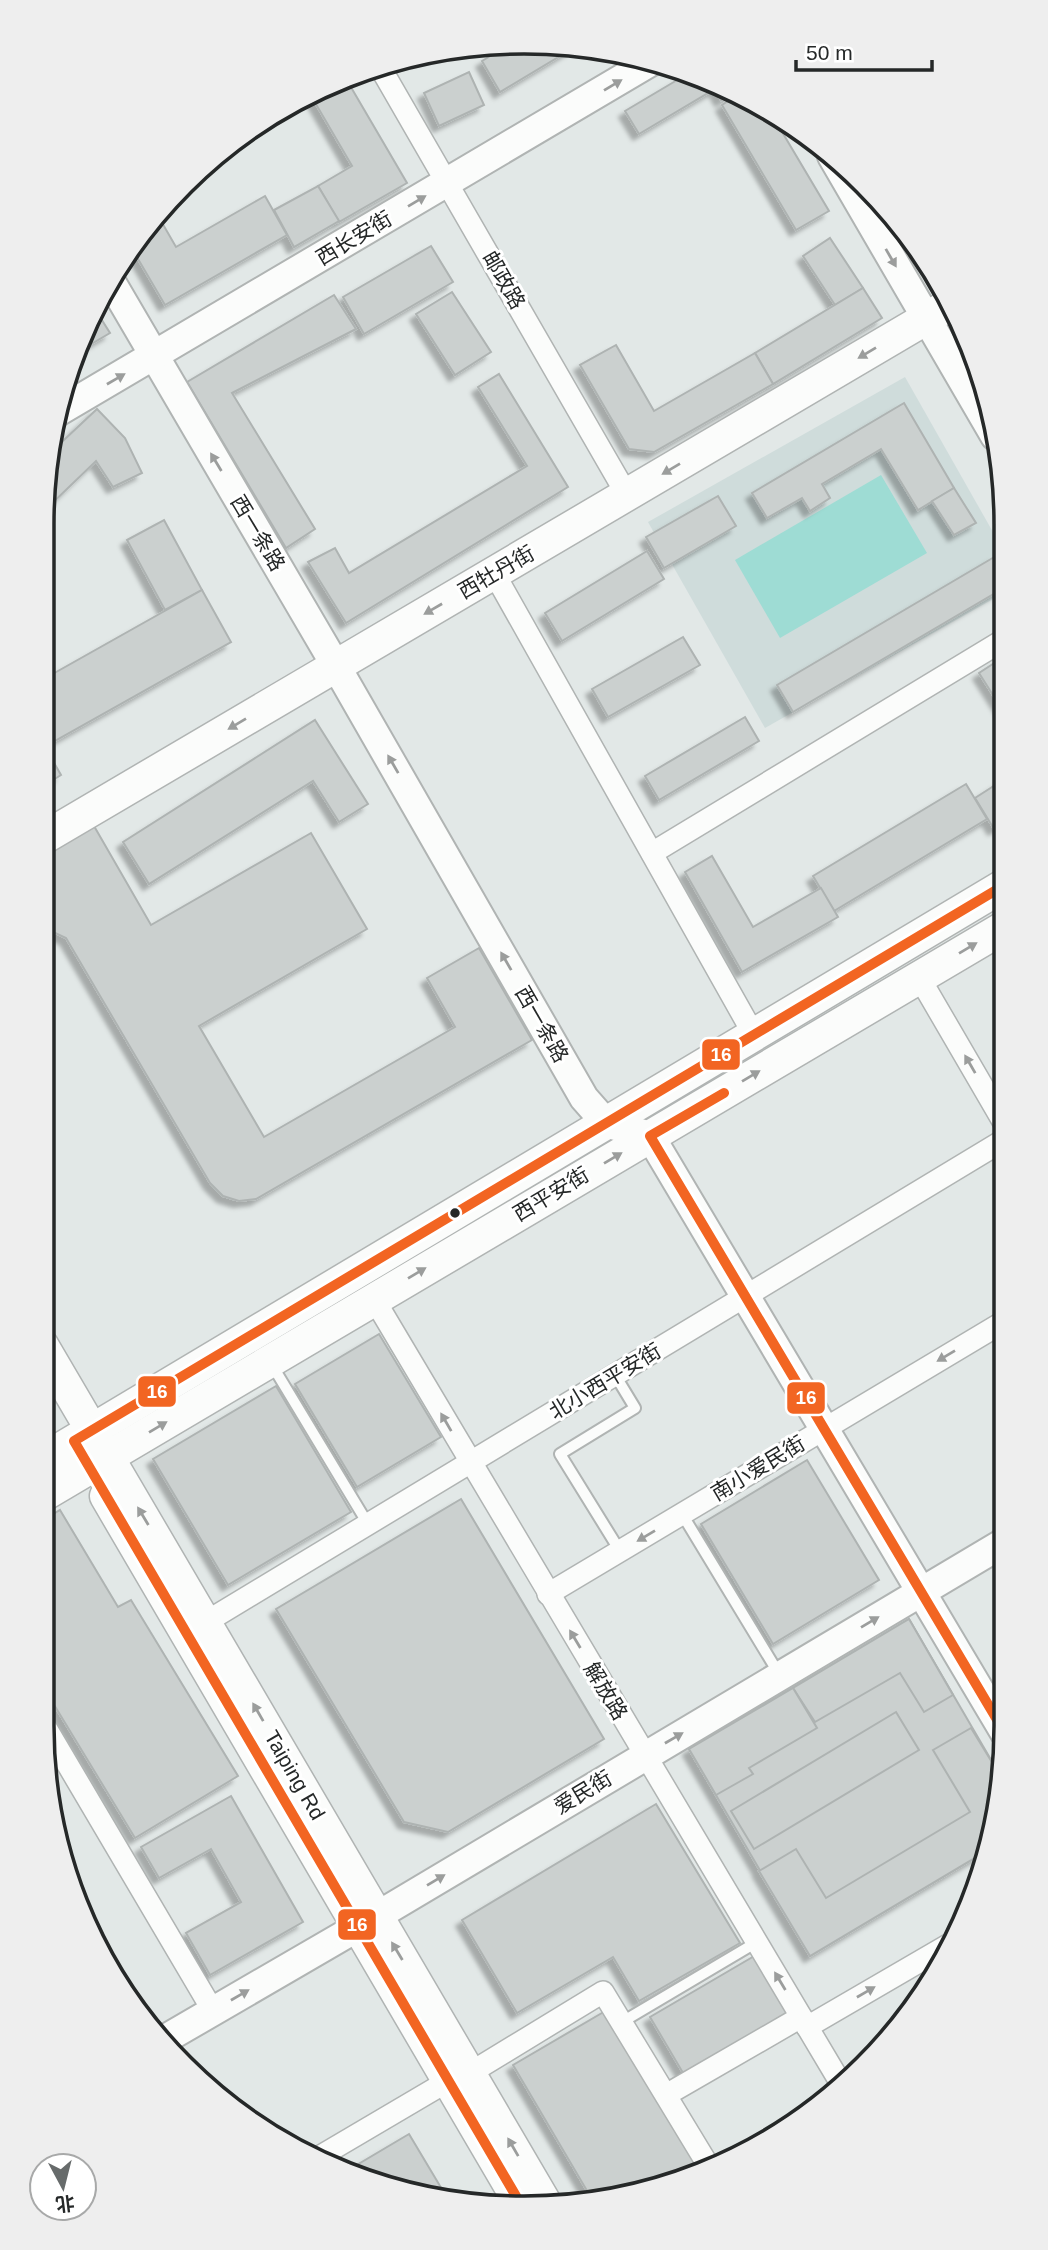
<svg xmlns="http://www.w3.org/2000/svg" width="1048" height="2250" viewBox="0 0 1048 2250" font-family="Arial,'Noto Sans SC',sans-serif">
	<defs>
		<filter id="shadow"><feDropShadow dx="-6" dy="6" stdDeviation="2" flood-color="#0004"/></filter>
	</defs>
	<rect width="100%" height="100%" fill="#e2e8e7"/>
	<!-- built -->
	<polygon fill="#cfdcdb" points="905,377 1002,548 1002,594 765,728 648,522"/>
	<!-- green -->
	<polygon fill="#9edcd4" points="881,475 927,553 780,638 735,560"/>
	<!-- building -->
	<g fill="#cbd0cf" stroke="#aeb3b2" stroke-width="2" filter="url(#shadow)">
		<polygon points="524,42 575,47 500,92 482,61 512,43"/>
		<polygon points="469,72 484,105 439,126 424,93"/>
		<polygon points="689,73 708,79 733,93 721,100 715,89 639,134 625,111"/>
		<polygon points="345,77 407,183 339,222 318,186 352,166 310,94"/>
		<polygon points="737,95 772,115 829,211 796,230 722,105"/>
		<polygon points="318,186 339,221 294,247 274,210"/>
		<polygon points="265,196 287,235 165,305 131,247 157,214 176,247"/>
		<polygon points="830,238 863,288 835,305 803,256"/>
		<polygon points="431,246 453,282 364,334 343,297"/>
		<polygon points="863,288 882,318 773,384 755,353"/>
		<polygon points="452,292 491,352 455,375 416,314"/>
		<polygon points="334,295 356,329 232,393 315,529 286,548 187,382"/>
		<polygon points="95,309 110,333 74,354 79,340"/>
		<polygon points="616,345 654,411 755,353 773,384 654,452 629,449 580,365"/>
		<polygon points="499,374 568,487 346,623 308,562 335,548 349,573 527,466 478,387"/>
		<polygon points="904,403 954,488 918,510 881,449 822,484 830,498 810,511 802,498 767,518 752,493"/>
		<polygon points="97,409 125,438 142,473 113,487 96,461 43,512 49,454"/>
		<polygon points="954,488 976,523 954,535 932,501"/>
		<polygon points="718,496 736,526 664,568 646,537"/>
		<polygon points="164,520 202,590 165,610 127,540"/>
		<polygon points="647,551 664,579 562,641 545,613"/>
		<polygon points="996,556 1002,566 1002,589 793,712 777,685"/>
		<polygon points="202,590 231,642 44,747 42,742 42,680"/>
		<polygon points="683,637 700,665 608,717 592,689"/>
		<polygon points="1002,658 1003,711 979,673"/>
		<polygon points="745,717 759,741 659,800 645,776"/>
		<polygon points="315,720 368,804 339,822 313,781 149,884 123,842"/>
		<polygon points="42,742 61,775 42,787"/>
		<polygon points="1003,780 1003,824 994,829 975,798"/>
		<polygon points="966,784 987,819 834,911 813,876"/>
		<polygon points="94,826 151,925 311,833 367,929 199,1026 264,1137 455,1027 427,978 479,948 532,1040 256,1199 239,1201 223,1196 210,1183 66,938 51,931 42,930 42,856"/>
		<polygon points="712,856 753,927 821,888 838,917 742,972 685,872"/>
		<polygon points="379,1334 441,1437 357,1487 295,1384"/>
		<polygon points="276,1386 351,1512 228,1585 153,1459"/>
		<polygon points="807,1460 879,1580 773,1644 701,1524"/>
		<polygon points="461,1499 604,1739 448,1832 404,1822 276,1609"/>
		<polygon points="60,1510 118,1607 131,1600 238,1776 135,1838 42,1685 42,1521"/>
		<polygon points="909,1619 1001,1777 997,1820 988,1850 810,1956 689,1749"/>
		<polygon points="909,1619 953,1695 924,1712 900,1673 815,1722 793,1688"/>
		<polygon points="793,1688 817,1728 749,1768 753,1774 716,1795 689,1749"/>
		<polygon points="896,1712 919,1750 754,1849 731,1811"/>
		<polygon points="971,1728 1001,1777 997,1820 988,1850 810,1956 759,1871 796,1849 826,1898 970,1812 933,1750"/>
		<polygon points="231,1796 303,1922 210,1975 186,1933 241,1902 211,1849 159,1878 141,1847"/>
		<polygon points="656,1804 740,1943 639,2001 613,1957 517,2013 462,1920"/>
		<polygon points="756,1955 792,2015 686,2078 650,2017"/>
		<polygon points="607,2010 701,2168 618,2199 593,2201 513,2065"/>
		<polygon points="409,2134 449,2201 430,2199 350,2169"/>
	</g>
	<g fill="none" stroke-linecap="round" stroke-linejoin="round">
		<!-- service casing -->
		<g stroke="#b0b4b3" stroke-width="14">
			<g id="service">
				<polyline points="272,1365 368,1524"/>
				<polyline points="615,1375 635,1408 560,1454 620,1551"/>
				<polyline points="682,1514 779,1674"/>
				<polyline points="622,2022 757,1942"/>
			</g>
		</g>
		<!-- minor casing -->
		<g stroke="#b0b4b3" stroke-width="24">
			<g id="minor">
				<polyline points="380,67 627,495"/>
				<polyline points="494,573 754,1035"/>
				<polyline points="652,853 1002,641"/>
				<polyline points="919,977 1004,1123"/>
				<polyline points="374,1299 840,2082"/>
				<polyline points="548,1594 1005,1321"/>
				<polyline points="206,1622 1004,1140"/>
				<polyline points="42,1721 213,2011"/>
				<polyline points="807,2027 948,1945"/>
				<polyline points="470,2073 603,1992 708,2165"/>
				<polyline points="666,2095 801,2017"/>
				<polyline points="319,2157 448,2081"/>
			</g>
		</g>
		<!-- tertiary casing -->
		<g stroke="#b0b4b3" stroke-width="32">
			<g id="tertiary">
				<polyline points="832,156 995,436"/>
				<polyline points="110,280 336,666 584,1098 606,1123 650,1136 1005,1733"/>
				<polyline points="56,413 652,61"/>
				<polyline points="160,2042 377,1916 1005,1542"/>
			</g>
		</g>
		<!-- secondary casing -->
		<g stroke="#b0b4b3" stroke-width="35">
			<g id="secondary">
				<polyline points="42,839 949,305"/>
				<polyline points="42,1345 547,2206"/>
				<polyline points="42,1460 1003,886"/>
				<polyline points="42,1496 1003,928"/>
				<polyline points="106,1496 523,2208"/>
			</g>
		</g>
		<!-- service -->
		<use href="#service" stroke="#fbfcfb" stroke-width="10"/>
		<!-- minor -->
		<use href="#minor" stroke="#fbfcfb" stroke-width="21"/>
		<!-- tertiary -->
		<use href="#tertiary" stroke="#fbfcfb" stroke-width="28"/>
		<!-- secondary -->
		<use href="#secondary" stroke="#fbfcfb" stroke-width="32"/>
		<!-- bus-1 casing -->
		<g stroke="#fff" stroke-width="16">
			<g id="bus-1">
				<polyline points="724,1093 650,1136 1005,1733"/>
				<polyline points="523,2208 74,1441 1003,886"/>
			</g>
		</g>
		<!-- bus-1 -->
		<use href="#bus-1" stroke="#f26522" stroke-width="10"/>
	</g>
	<!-- one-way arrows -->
	<defs><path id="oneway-solid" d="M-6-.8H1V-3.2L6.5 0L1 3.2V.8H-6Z" transform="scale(1.75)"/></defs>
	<g fill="#9b9d9c">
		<use href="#oneway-solid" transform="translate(613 85) rotate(-31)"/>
		<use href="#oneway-solid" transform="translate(417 201) rotate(-31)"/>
		<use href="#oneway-solid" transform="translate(891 258) rotate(60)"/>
		<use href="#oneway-solid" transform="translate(867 353) rotate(149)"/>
		<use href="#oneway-solid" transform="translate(116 379) rotate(-30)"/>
		<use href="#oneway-solid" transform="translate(216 462) rotate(-121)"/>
		<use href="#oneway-solid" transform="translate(671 469) rotate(149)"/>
		<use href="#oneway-solid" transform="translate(433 609) rotate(150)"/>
		<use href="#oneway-solid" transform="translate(237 724) rotate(149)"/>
		<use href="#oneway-solid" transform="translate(393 764) rotate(-120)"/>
		<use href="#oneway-solid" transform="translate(968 948) rotate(-31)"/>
		<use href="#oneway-solid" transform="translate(506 961) rotate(-120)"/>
		<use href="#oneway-solid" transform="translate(970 1064) rotate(-120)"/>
		<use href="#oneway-solid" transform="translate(751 1076) rotate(-31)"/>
		<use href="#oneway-solid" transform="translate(613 1158) rotate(-31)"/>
		<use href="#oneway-solid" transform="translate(417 1273) rotate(-31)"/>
		<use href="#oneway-solid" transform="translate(946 1356) rotate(149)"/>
		<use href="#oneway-solid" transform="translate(446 1422) rotate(-120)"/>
		<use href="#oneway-solid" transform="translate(158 1427) rotate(-31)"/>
		<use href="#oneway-solid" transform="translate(143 1516) rotate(-121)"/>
		<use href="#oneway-solid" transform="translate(646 1536) rotate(149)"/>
		<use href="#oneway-solid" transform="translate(870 1622) rotate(-31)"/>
		<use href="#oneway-solid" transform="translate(575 1639) rotate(-121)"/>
		<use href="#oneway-solid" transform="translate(258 1712) rotate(-120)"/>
		<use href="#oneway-solid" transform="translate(674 1738) rotate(-30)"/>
		<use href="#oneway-solid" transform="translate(436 1880) rotate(-31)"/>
		<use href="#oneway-solid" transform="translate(397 1951) rotate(-121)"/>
		<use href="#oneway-solid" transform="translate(780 1981) rotate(-121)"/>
		<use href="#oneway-solid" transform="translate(866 1992) rotate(-30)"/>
		<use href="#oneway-solid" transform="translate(240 1995) rotate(-30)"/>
		<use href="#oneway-solid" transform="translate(513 2147) rotate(-120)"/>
	</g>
	<!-- markers -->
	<circle fill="#252828" stroke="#fff" stroke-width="2.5" cx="455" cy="1213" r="6"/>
	<g text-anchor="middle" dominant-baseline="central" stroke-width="6" stroke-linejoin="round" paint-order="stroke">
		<!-- street labels -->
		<g font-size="21" fill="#252828" stroke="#fff">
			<text transform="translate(354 238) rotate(-31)">西长安街</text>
			<text transform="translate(504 280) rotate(60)">邮政路</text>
			<text transform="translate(258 533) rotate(59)">西一条路</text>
			<text transform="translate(496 572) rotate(-30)">西牡丹街</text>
			<text transform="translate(542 1024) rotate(60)">西一条路</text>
			<text transform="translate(551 1194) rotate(-31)">西平安街</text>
			<text transform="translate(605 1381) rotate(-31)">北小西平安街</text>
			<text transform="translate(758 1468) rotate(-31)">南小爱民街</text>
			<text transform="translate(606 1691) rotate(59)">解放路</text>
			<text transform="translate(295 1775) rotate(60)">Taiping Rd</text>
			<text transform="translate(583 1792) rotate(-31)">爱民街</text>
		</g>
	</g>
	<!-- crop -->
	<path d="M0 0H1048V2250H0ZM524 54H524A470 470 0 0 1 994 524V1726A470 470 0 0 1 524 2196H524A470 470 0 0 1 54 1726V524A470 470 0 0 1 524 54Z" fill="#eee" fill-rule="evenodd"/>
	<path fill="none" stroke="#252828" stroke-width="3.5" d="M524 54H524A470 470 0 0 1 994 524V1726A470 470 0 0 1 524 2196H524A470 470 0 0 1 54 1726V524A470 470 0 0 1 524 54Z"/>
	<g stroke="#fff" stroke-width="2.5">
		<rect x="701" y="1038" width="40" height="33" rx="7" fill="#f26522"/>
		<rect x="137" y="1375" width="40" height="33" rx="7" fill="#f26522"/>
		<rect x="786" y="1381" width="40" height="34" rx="7" fill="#f26522"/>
		<rect x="337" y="1908" width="40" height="33" rx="7" fill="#f26522"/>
	</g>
	<g font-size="19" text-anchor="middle" font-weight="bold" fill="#fff">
		<text x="721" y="1061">16</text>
		<text x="157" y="1398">16</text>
		<text x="806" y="1404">16</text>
		<text x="357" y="1931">16</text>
	</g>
	<!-- north arrow -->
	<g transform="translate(63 2187) rotate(173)"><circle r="33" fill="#ffffff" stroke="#a8a9a9" stroke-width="2"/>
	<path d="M0-5L12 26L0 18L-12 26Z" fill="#676b6b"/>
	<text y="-10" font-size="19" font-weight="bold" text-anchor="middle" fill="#252828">北</text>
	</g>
	<!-- scale -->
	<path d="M796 60v10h136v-10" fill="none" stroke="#252828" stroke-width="3.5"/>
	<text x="806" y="60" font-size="21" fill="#252828" stroke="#ffffff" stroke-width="5" paint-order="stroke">50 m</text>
</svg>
